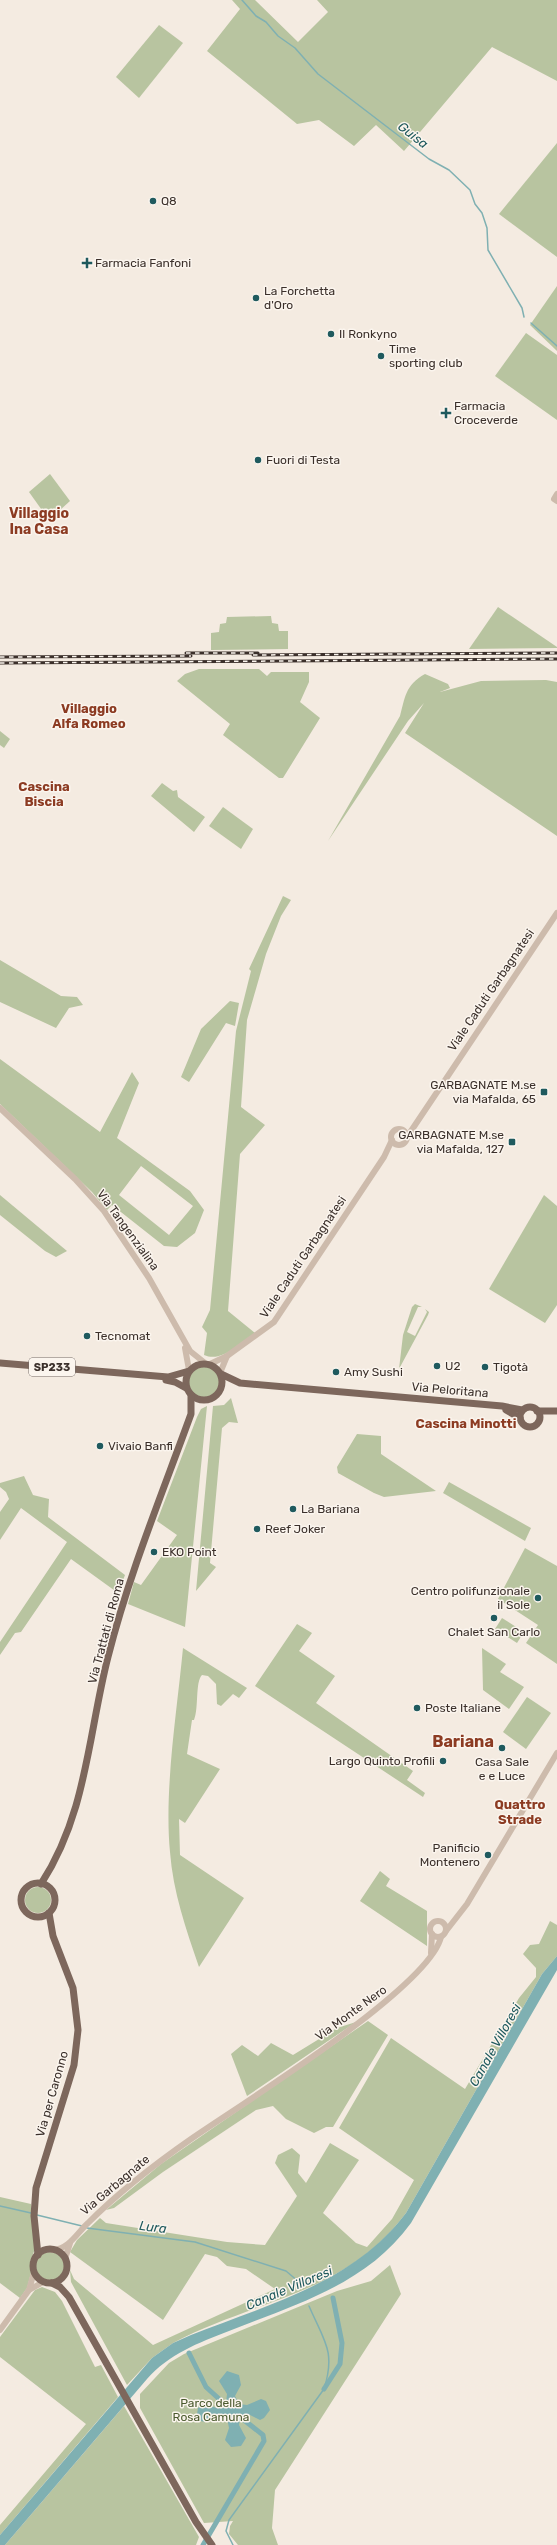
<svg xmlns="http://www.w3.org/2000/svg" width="557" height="2545" viewBox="0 0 557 2545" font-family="Rubik,sans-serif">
	<rect width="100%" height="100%" fill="#f4ebe1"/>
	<!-- green -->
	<g fill="#b8c4a0" fill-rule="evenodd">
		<polygon points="232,0 255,0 298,42 328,12 317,0 557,0 557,81 492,47 404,151 376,125 354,146 319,120 297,124 207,51 240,9"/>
		<polygon points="159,25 183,43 139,98 116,77"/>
		<polygon points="557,143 557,257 499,214"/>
		<polygon points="557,286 557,351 530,325"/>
		<polygon points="526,333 557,355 557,420 495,376"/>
		<polygon points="50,474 70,501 49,520 29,492"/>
		<polygon points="498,607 557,647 557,648 469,649"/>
		<polygon points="271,616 272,623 278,624 279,631 288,631 288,649 211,650 211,633 219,632 220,624 226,623 227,617"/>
		<polygon points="199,669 259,669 267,676 271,672 309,672 309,682 300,702 320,718 283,778 279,778 223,735 230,724 177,681 185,674"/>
		<path d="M 425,674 L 448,684 L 450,688 L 440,692 L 481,681 L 546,680 L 557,682 L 557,836 L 405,733 L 424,703 L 408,721 L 328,841 L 400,716 C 405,698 405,685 425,674 Z"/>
		<polygon points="0,731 10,739 4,748 0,745"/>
		<polygon points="162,783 173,791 177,790 178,797 205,817 194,832 151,796"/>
		<polygon points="223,807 253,829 241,849 209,826"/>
		<path d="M 283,896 L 291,900 L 281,916 L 266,954 L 247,1020 L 241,1107 L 265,1125 L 240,1154 L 228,1311 L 255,1333 C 240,1343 222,1363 204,1355 L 207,1333 L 202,1327 L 210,1310 L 236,1031 L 251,971 L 249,969 Z"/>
		<polygon points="0,960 61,996 77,997 83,1005 69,1008 56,1028 0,1002"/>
		<polygon points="230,1001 239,1003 235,1026 226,1023 189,1082 181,1077 201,1029"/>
		<path d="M 0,1059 L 100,1132 L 132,1072 L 139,1083 L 117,1138 L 190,1191 L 204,1210 L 195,1233 L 177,1247 L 164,1246 L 112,1205 L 107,1210 L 92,1192 L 0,1104 ZM 141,1166 L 193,1206 L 169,1235 L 119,1195 Z"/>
		<polygon points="0,1195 67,1251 56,1257 45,1251 0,1215"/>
		<polygon points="544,1195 557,1206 557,1305 545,1323 489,1289"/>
		<polygon points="415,1304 422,1307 418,1307 407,1332 415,1336 427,1312 425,1309 429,1312 428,1315 399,1369 403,1335 412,1307"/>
		<circle cx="204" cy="1382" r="17"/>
		<polygon points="231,1398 238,1423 229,1422 222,1428 210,1563 216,1567 196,1591 213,1406 224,1405"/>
		<polygon points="207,1406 185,1627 128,1604 134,1582 141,1585 177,1535 157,1521 197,1417 201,1409"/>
		<polygon points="357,1434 381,1436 381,1454 436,1491 384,1497 374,1493 338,1473 337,1467"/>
		<polygon points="24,1476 33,1495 49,1499 48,1517 125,1575 118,1593 71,1559 21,1632 15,1633 0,1655 0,1642 67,1542 21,1508 0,1540 0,1512 9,1499 6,1492 0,1487 0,1483"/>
		<polygon points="449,1482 531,1528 525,1541 443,1493"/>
		<polygon points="525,1548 557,1566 557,1664 526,1643 538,1625 498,1599"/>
		<polygon points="502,1618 524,1632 517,1643 495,1629"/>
		<polygon points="297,1624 312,1633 299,1651 335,1676 316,1703 413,1771 407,1780 425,1793 423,1797 255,1686"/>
		<path d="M 183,1648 L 247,1688 L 239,1698 L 233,1694 L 221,1706 L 217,1704 L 216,1684 L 208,1676 L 202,1675 C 195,1682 199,1708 194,1720 L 192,1720 L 187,1754 L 220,1769 L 185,1823 L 179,1819 L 180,1855 L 244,1898 L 199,1967 C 186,1929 173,1892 170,1852 C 164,1789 177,1712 183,1648 Z"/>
		<polygon points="482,1648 506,1664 500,1672 524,1687 509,1709 483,1690"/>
		<polygon points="527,1697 551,1713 526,1749 503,1732"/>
		<polygon points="380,1871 390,1879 386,1886 427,1911 427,1946 360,1901"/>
		<circle cx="38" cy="1900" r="13"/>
		<path d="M 550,1921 L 557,1925 L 557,1956 L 542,1974 L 406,2213 C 345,2295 256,2299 173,2343 L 152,2358 L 127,2385 L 71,2282 L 70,2270 L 74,2279 L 153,2345 L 275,2289 L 246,2269 L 227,2266 L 217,2257 L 205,2254 L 163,2320 L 70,2252 L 77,2240 L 100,2218 L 106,2223 L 227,2242 L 265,2245 L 297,2196 L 275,2163 L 278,2155 L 292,2148 L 300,2155 L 298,2173 L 306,2183 L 330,2143 L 359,2160 L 323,2213 L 356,2243 L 367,2247 L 392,2219 L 414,2180 L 339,2128 L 391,2038 L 465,2089 L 519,1998 L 536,1977 L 536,1968 L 523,1954 L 530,1945 L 539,1944 Z"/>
		<polygon points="368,2021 388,2035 333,2127 326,2127 314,2133 286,2119 273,2106 256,2110 163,2172 114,2208 106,2210 161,2164"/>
		<polygon points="356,2022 247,2096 231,2054 242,2045 258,2056 271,2043 293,2055 337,2028"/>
		<polygon points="0,2197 31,2204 35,2249 30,2262 31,2273 27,2288 20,2298 0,2283"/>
		<circle cx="50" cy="2266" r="14"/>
		<polygon points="390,2265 401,2294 275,2490 272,2528 278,2545 238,2545 229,2534 230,2526 233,2521 204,2523 140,2408 140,2394 169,2363 184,2354 337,2291 371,2281"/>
		<polygon points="42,2287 55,2292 62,2301 95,2367 101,2365 118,2397 0,2535 0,2525 86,2424 0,2357 0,2337 35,2290"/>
		<polygon points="124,2406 199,2537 196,2545 5,2545"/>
	</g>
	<!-- water -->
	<g fill="#7fb0b2">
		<path d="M 557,1956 L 557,1970 L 411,2223 C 367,2284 297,2304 229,2331 C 198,2343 169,2354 147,2379 L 5,2545 L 0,2545 L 0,2535 L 152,2358 L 173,2343 L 191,2335 C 269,2304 353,2283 406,2213 L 542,1974 Z"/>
		<path d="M 227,2371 L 239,2375 L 241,2385 L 235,2396 L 239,2404 L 247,2405 L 261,2399 L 266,2401 L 270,2410 L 264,2418 L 260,2420 L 248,2414 L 240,2417 L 239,2425 L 246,2438 L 241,2446 L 231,2447 L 225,2440 L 229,2428 L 227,2418 L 220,2415 C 211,2418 201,2429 197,2414 L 198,2408 L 205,2404 L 217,2408 L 226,2403 L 227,2394 L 219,2381 Z"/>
	</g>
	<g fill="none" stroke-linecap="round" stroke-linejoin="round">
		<!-- stream -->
		<g stroke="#7fb0b2" stroke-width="1.5">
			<polyline points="242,0 256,16 266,22 278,36 295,48 318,74 429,159 449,170 470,190 475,204 482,213 487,228 488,250 522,308 524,317"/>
			<polyline points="531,323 557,346"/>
			<polyline points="0,2206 31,2213"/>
			<polyline points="37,2215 82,2226"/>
			<polyline points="87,2228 195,2242 286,2271 299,2282"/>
			<path d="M 233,2545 L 226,2531 L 229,2520 L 324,2389 C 336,2351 324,2341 309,2306"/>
		</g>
		<!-- canal -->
		<g stroke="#7fb0b2" stroke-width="5">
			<polyline points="189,2353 206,2387 229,2408"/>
			<polyline points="324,2389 340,2364 342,2343 333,2298"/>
			<polyline points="203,2545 264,2441 263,2435 235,2413"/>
		</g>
		<!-- minor -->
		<g stroke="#cdbbac" stroke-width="6">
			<polyline points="557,494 554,499 557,501"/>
			<polyline points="0,1108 75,1179 104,1211 149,1278 190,1351 205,1363"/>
			<circle cx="399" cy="1137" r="8"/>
			<polyline points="407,1137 557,913"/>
			<polyline points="185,1348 189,1370"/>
			<polyline points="210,1364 227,1356 274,1322 384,1157 392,1140"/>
			<polyline points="220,1373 227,1356"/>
			<circle cx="438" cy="1929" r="8"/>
			<polyline points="446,1931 467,1904 557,1753"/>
			<polyline points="431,1953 432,1934"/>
			<path d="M 53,2250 C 69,2249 77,2233 88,2223 C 119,2192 155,2164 191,2139 C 240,2105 429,1988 441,1937"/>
			<polyline points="65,2259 70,2243"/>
			<polyline points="29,2290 43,2282"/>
			<polyline points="0,2330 29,2290 34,2272"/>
		</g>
		<!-- major -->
		<g stroke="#7d675c" stroke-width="7">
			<polyline points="0,1363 168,1377 189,1371"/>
			<circle cx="204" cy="1382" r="18"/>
			<polyline points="221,1374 240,1383 502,1406 522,1410"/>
			<polyline points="166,1380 175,1382 186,1388"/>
			<circle cx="530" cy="1417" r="10"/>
			<polyline points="506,1410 520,1418"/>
			<polyline points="537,1411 557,1411"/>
			<circle cx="38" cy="1900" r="17"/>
			<path d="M 41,1884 C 87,1813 88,1735 108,1657 C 129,1574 162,1494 191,1414 L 191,1395"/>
			<circle cx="50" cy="2266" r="17"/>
			<polyline points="38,2255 34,2216 36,2188 74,2065 78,2030 73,1988 53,1936 49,1913"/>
			<polyline points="52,2283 60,2287 69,2297 196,2522 212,2545"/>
		</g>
		<!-- rail casing -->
		<g stroke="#3b302b" stroke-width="3">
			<g id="rail">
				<polyline points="186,653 258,653"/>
				<polyline points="253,655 557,653"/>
				<polyline points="0,657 191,656"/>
				<polyline points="0,663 557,659"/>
			</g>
		</g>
		<!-- rail -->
		<use href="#rail" stroke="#fbf5ee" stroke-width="1.5" stroke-dasharray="4.5" stroke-linecap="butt"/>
	</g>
	<!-- markers -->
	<g fill="#1f5a5e" stroke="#fbf5ee" stroke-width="1.5">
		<circle cx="153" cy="201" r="4"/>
		<path d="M85 257h4v4h4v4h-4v4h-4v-4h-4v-4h4z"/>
		<circle cx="256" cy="298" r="4"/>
		<circle cx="331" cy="334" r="4"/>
		<circle cx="381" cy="356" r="4"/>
		<path d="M444 407h4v4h4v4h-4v4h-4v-4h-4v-4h4z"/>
		<circle cx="258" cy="460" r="4"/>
		<rect x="540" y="1088" width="8" height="8" rx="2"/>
		<rect x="508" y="1138" width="8" height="8" rx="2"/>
		<circle cx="87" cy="1336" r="4"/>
		<circle cx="437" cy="1366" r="4"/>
		<circle cx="485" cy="1367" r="4"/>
		<circle cx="336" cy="1372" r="4"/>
		<circle cx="100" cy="1446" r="4"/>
		<circle cx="293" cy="1509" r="4"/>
		<circle cx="257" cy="1529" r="4"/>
		<circle cx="154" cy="1552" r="4"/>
		<circle cx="538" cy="1598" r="4"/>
		<circle cx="494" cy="1618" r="4"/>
		<circle cx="417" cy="1708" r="4"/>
		<circle cx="502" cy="1748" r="4"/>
		<circle cx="443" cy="1761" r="4"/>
		<circle cx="488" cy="1855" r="4"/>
	</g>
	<g text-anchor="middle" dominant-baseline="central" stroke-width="3" stroke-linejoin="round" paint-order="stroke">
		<!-- shield labels -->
		<rect fill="#fbf5ee" stroke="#756b66" stroke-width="1" x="29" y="1358" width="46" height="18" rx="3"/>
		<g font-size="11" font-weight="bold" fill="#3b302b">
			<text x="52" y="1367">SP233</text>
		</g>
		<!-- poi labels -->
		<g font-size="12" fill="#3b302b" stroke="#fbf5ee" text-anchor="start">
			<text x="161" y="201">Q8</text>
			<text x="95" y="263">Farmacia Fanfoni</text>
			<text x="264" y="291">La Forchetta<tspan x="264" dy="14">d'Oro</tspan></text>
			<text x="339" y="334">Il Ronkyno</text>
			<text x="389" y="349">Time<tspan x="389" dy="14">sporting club</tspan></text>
			<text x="454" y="406">Farmacia<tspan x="454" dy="14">Croceverde</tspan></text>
			<text x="266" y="460">Fuori di Testa</text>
			<text x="536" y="1085" text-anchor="end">GARBAGNATE M.se<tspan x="536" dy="14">via Mafalda, 65</tspan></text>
			<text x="504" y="1135" text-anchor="end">GARBAGNATE M.se<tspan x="504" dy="14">via Mafalda, 127</tspan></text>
			<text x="95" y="1336">Tecnomat</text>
			<text x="445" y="1366">U2</text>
			<text x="493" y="1367">Tigotà</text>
			<text x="344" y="1372">Amy Sushi</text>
			<text x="108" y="1446">Vivaio Banfi</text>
			<text x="301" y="1509">La Bariana</text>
			<text x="265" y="1529">Reef Joker</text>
			<text x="162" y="1552">EKO Point</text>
			<text x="530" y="1591" text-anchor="end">Centro polifunzionale<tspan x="530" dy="14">il Sole</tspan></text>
			<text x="494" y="1632" text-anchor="middle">Chalet San Carlo</text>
			<text x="425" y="1708">Poste Italiane</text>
			<text x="435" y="1761" text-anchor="end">Largo Quinto Profili</text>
			<text x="502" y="1762" text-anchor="middle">Casa Sale<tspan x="502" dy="14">e e Luce</tspan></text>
			<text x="480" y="1848" text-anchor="end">Panificio<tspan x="480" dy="14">Montenero</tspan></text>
		</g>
		<!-- street labels -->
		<g font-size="12" fill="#3b302b" stroke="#fbf5ee">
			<text transform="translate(491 990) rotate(-56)">Viale Caduti Garbagnatesi</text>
			<text transform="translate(128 1230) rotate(54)">Via Tangenzialina</text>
			<text transform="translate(303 1257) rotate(-56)">Viale Caduti Garbagnatesi</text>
			<text transform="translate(450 1390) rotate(5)">Via Peloritana</text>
			<text transform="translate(106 1631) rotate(-75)">Via Trattati di Roma</text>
			<text transform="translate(351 2013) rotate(-36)">Via Monte Nero</text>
			<text transform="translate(52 2094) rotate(-74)">Via per Caronno</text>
			<text transform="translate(115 2185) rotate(-40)">Via Garbagnate</text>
		</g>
		<!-- park labels -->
		<g font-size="12" fill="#4a5a2e" stroke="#fbf5ee">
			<text x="211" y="2403">Parco della<tspan x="211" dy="14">Rosa Camuna</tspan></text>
		</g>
		<!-- water labels -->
		<g font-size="13" font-style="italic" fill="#1f5a5e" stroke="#fbf5ee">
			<text transform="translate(413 135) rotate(38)">Guisa</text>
			<text transform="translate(495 2045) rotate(-61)">Canale Villoresi</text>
			<text transform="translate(153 2227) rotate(7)">Lura</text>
			<text transform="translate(289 2288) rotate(-23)">Canale Villoresi</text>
		</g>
		<!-- neighbourhood labels -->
		<g font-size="13" font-weight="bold" fill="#8c3b22" stroke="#fbf5ee">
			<text x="89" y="708">Villaggio<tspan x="89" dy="15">Alfa Romeo</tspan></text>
			<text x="44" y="786">Cascina<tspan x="44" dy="15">Biscia</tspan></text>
			<text x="466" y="1423">Cascina Minotti</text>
			<text x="520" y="1804">Quattro<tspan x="520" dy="15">Strade</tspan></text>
		</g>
		<!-- quarter labels -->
		<g font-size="14" font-weight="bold" fill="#8c3b22" stroke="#fbf5ee">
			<text x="39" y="513">Villaggio<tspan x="39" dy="16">Ina Casa</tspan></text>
		</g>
		<!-- district labels -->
		<g font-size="16" font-weight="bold" fill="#8c3b22" stroke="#fbf5ee">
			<text x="463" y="1741">Bariana</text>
		</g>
	</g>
</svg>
